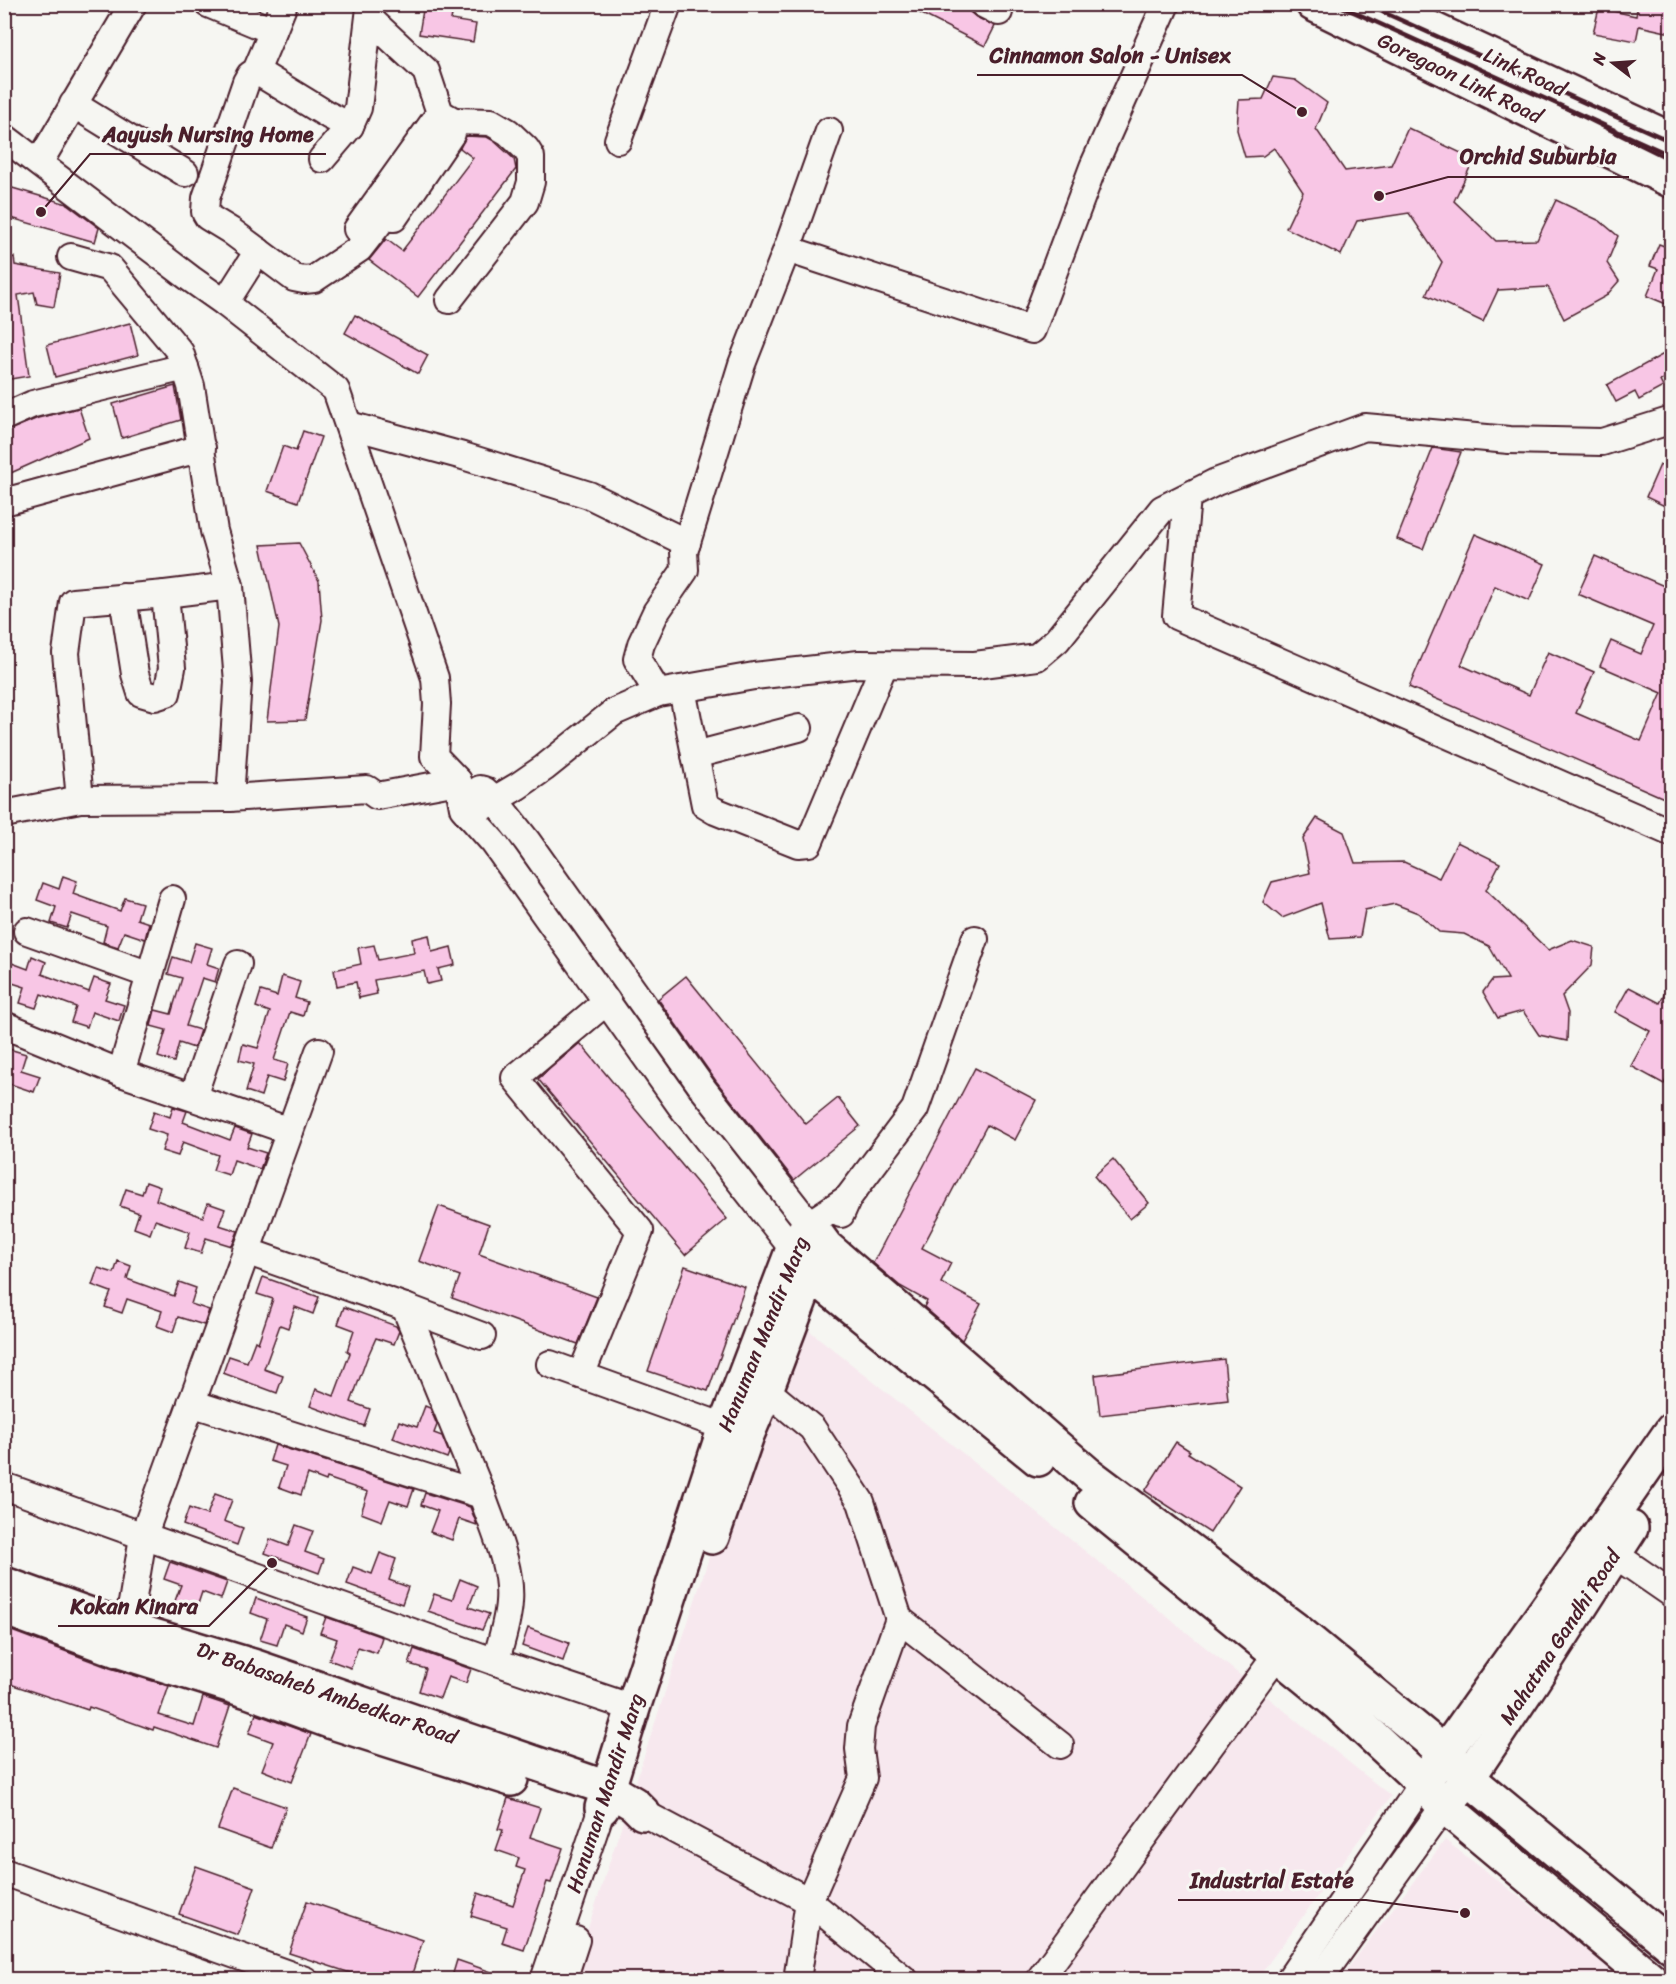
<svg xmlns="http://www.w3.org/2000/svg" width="1676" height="1984" viewBox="0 0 1676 1984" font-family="Sriracha,sans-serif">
	<rect width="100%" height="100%" fill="#f6f6f2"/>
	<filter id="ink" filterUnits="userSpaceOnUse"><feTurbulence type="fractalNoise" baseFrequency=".0167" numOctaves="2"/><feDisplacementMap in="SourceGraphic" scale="12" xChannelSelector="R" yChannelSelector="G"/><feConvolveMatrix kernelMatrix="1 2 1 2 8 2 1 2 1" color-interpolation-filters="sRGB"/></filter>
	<g filter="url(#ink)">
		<!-- built -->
		<g fill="#f7e8ee">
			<polygon points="805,1327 1391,1796 1257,1979 571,1980 779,1343"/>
			<polygon points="1445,1840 1626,1979 1339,1980"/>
		</g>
		<!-- building -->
		<g fill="#f8c6e5" stroke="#4a1f2b" stroke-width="1.5">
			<polygon points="424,4 454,4 451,20 476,24 473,42 419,34"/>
			<polygon points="902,4 968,4 970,12 976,17 995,26 985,46"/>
			<polygon points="1638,4 1671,4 1671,33 1639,26 1636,41 1593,33 1599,8 1636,16"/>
			<polygon points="1273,77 1295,80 1327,103 1316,129 1345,171 1391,165 1408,128 1474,159 1454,201 1496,241 1537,240 1556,200 1600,221 1618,236 1607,263 1619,281 1606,296 1564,319 1548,287 1498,290 1483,322 1426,295 1442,262 1409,213 1357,221 1341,255 1286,228 1303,192 1274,148 1263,156 1245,157 1237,130 1239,100 1263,99"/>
			<polygon points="466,136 487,137 494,141 514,159 516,169 418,297 369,260 386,239 402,251 473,158 460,148"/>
			<polygon points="9,187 67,204 99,228 95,242 4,216 4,203"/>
			<polygon points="1671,236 1671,306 1647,296 1658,269 1650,266 1659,244 1667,247"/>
			<polygon points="14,257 15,265 60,273 54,307 37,304 34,292 18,295 29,376 4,380 4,258"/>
			<polygon points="355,315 428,355 418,374 345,333"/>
			<polygon points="130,323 138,355 55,377 47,345"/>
			<polygon points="1671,350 1671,375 1660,381 1663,387 1639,400 1635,392 1616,402 1607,385"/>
			<polygon points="175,386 181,420 122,438 113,404"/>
			<polygon points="79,408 89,438 4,476 4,432 38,418"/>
			<polygon points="303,431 321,437 298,502 267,491 283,446 296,451"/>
			<polygon points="1433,448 1461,452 1423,549 1397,539"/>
			<polygon points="1660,465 1671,470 1671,509 1646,497"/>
			<polygon points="1475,534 1545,564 1529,601 1495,586 1461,665 1529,695 1548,652 1594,672 1576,713 1641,741 1662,693 1600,666 1611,641 1641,654 1653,626 1578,594 1595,556 1671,589 1671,801 1409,687"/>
			<polygon points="299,543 319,581 322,620 305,720 267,721 279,627 261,545"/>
			<polygon points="1317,818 1344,832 1355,863 1404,862 1439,878 1457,842 1500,863 1486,890 1548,950 1572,940 1594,947 1592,965 1562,996 1568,1013 1567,1041 1539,1035 1523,1011 1498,1018 1483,992 1492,980 1508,979 1489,946 1464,934 1439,932 1418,913 1395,904 1365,910 1360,937 1330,939 1321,903 1282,918 1263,902 1272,882 1310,873 1303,839"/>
			<polygon points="63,876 77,881 73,894 120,911 125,898 142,903 137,919 149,923 145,939 124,932 118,947 103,942 107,926 72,914 67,928 51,923 56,907 37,900 43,883 59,889"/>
			<polygon points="429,935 432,952 451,947 455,965 438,969 441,981 427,984 424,971 374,980 377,994 359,998 356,982 337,986 334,970 361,964 358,948 374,945 378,960 414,953 412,939"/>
			<polygon points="195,943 212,948 207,964 219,968 215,982 202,978 186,1026 200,1030 194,1048 179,1043 174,1062 158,1057 166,1030 151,1026 155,1010 171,1014 182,978 168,974 173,957 189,962"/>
			<polygon points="32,956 46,962 42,974 89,992 94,978 111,984 105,999 124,1005 119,1021 92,1012 87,1027 71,1022 76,1007 41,994 36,1008 20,1003 25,987 6,981 12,963 28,969"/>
			<polygon points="282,976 300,982 295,998 307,1002 303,1016 290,1012 274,1060 288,1064 283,1082 267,1077 261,1096 246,1091 254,1064 239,1060 243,1044 258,1048 270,1012 256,1007 261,991 277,996"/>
			<polygon points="686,976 806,1124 838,1098 860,1126 794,1180 716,1081 658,999"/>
			<polygon points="1671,981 1671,1069 1664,1084 1631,1066 1650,1031 1615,1012 1629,987 1660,1003"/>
			<polygon points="580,1043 727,1219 685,1255 538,1079"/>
			<polygon points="9,1049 26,1054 21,1070 40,1076 34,1092 4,1082 4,1061"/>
			<polygon points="975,1068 1036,1100 1015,1140 987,1125 922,1248 951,1263 941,1283 981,1304 962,1340 924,1307 927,1301 900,1286 873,1263"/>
			<polygon points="173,1107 187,1111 183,1122 230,1140 235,1128 252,1134 247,1147 266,1153 260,1169 234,1160 229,1175 213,1170 218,1155 183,1142 178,1156 162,1151 167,1135 148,1129 154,1111 170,1117"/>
			<polygon points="1113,1159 1149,1203 1130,1219 1094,1176"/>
			<polygon points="146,1182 160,1187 156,1200 203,1217 208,1203 225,1209 219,1225 238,1231 232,1246 206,1238 201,1253 185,1248 190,1232 155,1220 150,1234 134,1228 139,1213 120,1206 126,1189 142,1194"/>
			<polygon points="439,1206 489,1224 479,1254 597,1297 578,1344 452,1298 460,1276 419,1261"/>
			<polygon points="118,1261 131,1266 127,1279 174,1296 179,1282 196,1288 191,1304 209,1310 204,1325 178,1317 173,1332 157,1326 162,1311 127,1299 122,1313 105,1307 111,1292 92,1285 98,1268 114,1273"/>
			<polygon points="685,1266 745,1287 708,1391 648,1371"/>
			<polygon points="263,1277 319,1297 313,1314 295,1307 288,1328 280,1325 264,1369 283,1376 277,1393 223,1373 229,1356 247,1362 255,1341 258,1343 273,1299 257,1294"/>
			<polygon points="344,1307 396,1326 399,1331 394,1344 376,1338 367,1358 351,1402 370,1409 364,1426 310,1406 316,1389 334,1396 350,1353 347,1351 354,1330 338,1324"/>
			<polygon points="1224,1359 1228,1400 1100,1415 1095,1375"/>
			<polygon points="425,1406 430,1408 437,1425 434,1433 442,1436 449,1453 447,1458 393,1438 399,1421 417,1427"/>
			<polygon points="1176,1442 1190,1451 1188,1453 1240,1486 1210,1533 1145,1491"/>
			<polygon points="275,1445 414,1489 408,1506 390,1500 382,1521 361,1513 368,1492 327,1478 326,1481 308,1474 301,1495 279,1487 286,1466 270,1461"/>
			<polygon points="425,1493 470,1507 477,1525 459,1519 452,1540 430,1532 438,1511 421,1505"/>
			<polygon points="215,1494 232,1500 224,1521 243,1528 237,1545 183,1525 189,1508 207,1515"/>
			<polygon points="296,1525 313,1531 305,1552 324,1559 319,1573 265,1553 270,1539 288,1546"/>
			<polygon points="380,1553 396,1559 389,1580 408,1587 402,1604 347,1584 353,1567 372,1574"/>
			<polygon points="170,1562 227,1582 221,1599 202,1592 195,1613 173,1606 181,1585 164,1579"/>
			<polygon points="460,1579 477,1586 469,1607 489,1614 482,1630 428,1611 434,1594 452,1600"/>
			<polygon points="256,1598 307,1617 302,1631 284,1624 277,1645 260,1640 267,1619 251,1613"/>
			<polygon points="326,1617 382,1637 377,1653 358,1647 351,1668 329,1660 337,1639 320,1633"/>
			<polygon points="528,1628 569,1643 563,1661 522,1646"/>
			<polygon points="9,1630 110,1668 169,1686 159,1715 194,1726 203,1697 230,1706 216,1748 154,1727 153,1730 89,1707 88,1710 4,1682 4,1644"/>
			<polygon points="414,1649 471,1669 466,1683 448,1677 440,1698 419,1691 426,1669 409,1664"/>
			<polygon points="256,1714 311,1734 292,1782 262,1770 273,1742 249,1733"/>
			<polygon points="233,1788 286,1807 271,1848 218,1829"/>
			<polygon points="508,1798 540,1808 530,1837 563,1848 551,1883 547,1882 524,1950 502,1943 507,1927 471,1916 478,1893 513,1905 525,1870 516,1867 519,1858 496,1850 503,1830 498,1829"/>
			<polygon points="196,1866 255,1887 238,1935 179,1914"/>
			<polygon points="307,1901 423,1940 410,1980 372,1980 289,1953"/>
			<polygon points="457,1960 506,1977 506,1980 451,1980"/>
		</g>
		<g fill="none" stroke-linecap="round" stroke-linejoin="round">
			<!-- minor casing -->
			<g stroke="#4a1f2b" stroke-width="30">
				<g id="minor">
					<polyline points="208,4 273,31 256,71 250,75 246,82 206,198 205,212 208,217 231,231 294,278 304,280 314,279 359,249 384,217 394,218 452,133 454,121 440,113 426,71 370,19"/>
					<polyline points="983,4 999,12"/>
					<polyline points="273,31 284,4"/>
					<polyline points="256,71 328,115 350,126"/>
					<polyline points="73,104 185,173"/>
					<polyline points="4,137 191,279 225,303 336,390 435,678 437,704 434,756 458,781 463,808 494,843 680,1105 793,1249"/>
					<polyline points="618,140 668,4"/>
					<polyline points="322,159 350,126 358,108 370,8"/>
					<polyline points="39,163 133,4"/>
					<polyline points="357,229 440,113"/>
					<polyline points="787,249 829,131"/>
					<polyline points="71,257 110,268 180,352 191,386 214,531 230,586"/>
					<polyline points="449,300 525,202 531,182 531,157 526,149 508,132 491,122 454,121"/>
					<polyline points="225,303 258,251"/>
					<polyline points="4,417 33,404 185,367"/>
					<polyline points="349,425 463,456 589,495 687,543"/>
					<polyline points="1187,497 1176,616 1672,833"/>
					<polyline points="4,502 202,448"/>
					<polyline points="123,597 135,674 141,693 155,697 167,693 172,668 165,594 230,586 238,682 230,798"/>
					<polyline points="682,689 705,805 715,811 798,844 809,843 884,665"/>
					<polyline points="658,693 637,659 641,644 656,612 685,570 684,552 742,364 787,249 1032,330 1093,167 1166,4"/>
					<polyline points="695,755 799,728"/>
					<polyline points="480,789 484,790 494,799 527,841 704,1090 809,1224 848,1198"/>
					<polyline points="80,799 66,653 73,602 165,594"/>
					<polyline points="4,814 80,799 230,798 367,789 377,796 458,781"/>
					<polyline points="469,815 518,786 544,768 614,712 658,693 754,676 859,664 975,665 1037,657 1057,640 1162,509 1216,482 1365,427 1509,440 1602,442 1672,420"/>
					<polyline points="27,931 150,975 121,1073"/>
					<polyline points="150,975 172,899"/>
					<polyline points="4,1025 121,1073 290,1131"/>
					<polyline points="193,1097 238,964"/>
					<polyline points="841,1214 848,1198 915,1109 975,939"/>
					<polyline points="405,1307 482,1336"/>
					<polyline points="550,1364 725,1427"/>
					<polyline points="581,1375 640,1231 515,1078 607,1001"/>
					<polyline points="766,1390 812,1428 861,1502 899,1619"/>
					<polyline points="191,1403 482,1495 405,1307 246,1251"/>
					<polyline points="4,1486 496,1662"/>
					<path d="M 482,1495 C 493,1528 512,1566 509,1602 C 508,1622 500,1643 496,1662 L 633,1708"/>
					<polyline points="1601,1545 1672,1594"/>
					<polyline points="119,1644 132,1603 143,1537 319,1051"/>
					<polyline points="643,1813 809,1901 905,1980"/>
					<polyline points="4,1872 305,1980"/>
					<polyline points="544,1980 602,1808"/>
					<polyline points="563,1980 576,1940"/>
					<polyline points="797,1980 809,1901 863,1778 859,1749 861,1726 899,1619 1060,1745"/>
					<polyline points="1039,1980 1287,1641"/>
					<polyline points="1289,1980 1423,1783"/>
					<polyline points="1319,1980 1444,1806"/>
				</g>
			</g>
			<!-- major casing -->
			<g stroke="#4a1f2b" stroke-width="38">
				<g id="major">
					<polyline points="1313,4 1672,181"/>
					<polyline points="1378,4 1672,140"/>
					<polyline points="793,1249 810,1273 1038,1459"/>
					<polyline points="1092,1503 1338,1704 1423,1783 1444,1806 1652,1980"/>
					<polyline points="712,1537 747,1435 766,1390 810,1273 821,1256"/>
					<polyline points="4,1584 124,1627 256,1667 607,1788 634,1804 643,1813"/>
					<polyline points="4,1608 117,1650 248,1691 332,1722 511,1779"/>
					<polyline points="1433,1769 1595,1541 1672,1430"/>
					<polyline points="1454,1795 1468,1778 1532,1682 1631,1528"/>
					<polyline points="602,1808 633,1708 725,1427 793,1249 809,1224 826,1247 1088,1474 1296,1630 1445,1753 1468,1778 1672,1946"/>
				</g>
			</g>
			<!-- minor -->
			<use href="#minor" stroke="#f6f6f2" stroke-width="26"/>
			<!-- major -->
			<use href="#major" stroke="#f6f6f2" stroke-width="33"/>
			<!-- rail -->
			<g stroke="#4a1f2b" stroke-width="4.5">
				<polyline points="1336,4 1672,156"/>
				<polyline points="1365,4 1672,142"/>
			</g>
		</g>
	</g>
	<g text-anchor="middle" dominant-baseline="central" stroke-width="6" stroke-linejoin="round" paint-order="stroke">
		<!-- street labels -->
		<g font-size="21" fill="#4a1f2b" stroke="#f6f6f2">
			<text transform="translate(1525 72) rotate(25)">Link Road</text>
			<text transform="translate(1460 78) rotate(26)">Goregaon Link Road</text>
			<text transform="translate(763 1334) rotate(-68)">Hanuman Mandir Marg</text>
			<text transform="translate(1560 1637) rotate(-57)">Mahatma Gandhi Road</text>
			<text transform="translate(327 1693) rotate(19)">Dr Babasaheb Ambedkar Road</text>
			<text transform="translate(605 1793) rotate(-72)">Hanuman Mandir Marg</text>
		</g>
	</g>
	<!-- callouts -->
	<path fill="none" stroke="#4a1f2b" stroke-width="2" d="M1302 112L1242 75H977M41 212L90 154H326M1379 196L1448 177H1629M272 1563L209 1626H58M1465 1913L1366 1900H1178"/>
	<g fill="#4a1f2b" stroke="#f6f6f2" stroke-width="2">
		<circle cx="1302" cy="112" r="6"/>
		<circle cx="41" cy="212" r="6"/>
		<circle cx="1379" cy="196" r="6"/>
		<circle cx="272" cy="1563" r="6"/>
		<circle cx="1465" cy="1913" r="6"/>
	</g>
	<g font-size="22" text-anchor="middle" font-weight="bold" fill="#4a1f2b" stroke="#f6f6f2" stroke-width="6" stroke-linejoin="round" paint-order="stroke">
		<text x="1110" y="63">Cinnamon Salon - Unisex</text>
		<text x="208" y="142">Aayush Nursing Home</text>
		<text x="1538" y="164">Orchid Suburbia</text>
		<text x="134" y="1614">Kokan Kinara</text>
		<text x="1272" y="1888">Industrial Estate</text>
	</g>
	<!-- margin -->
	<rect width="1676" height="1984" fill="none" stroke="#f6f6f2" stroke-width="24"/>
	<rect x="12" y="12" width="1652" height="1960" fill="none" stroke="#4a1f2b" stroke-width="2" filter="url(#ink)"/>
	<!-- north arrow -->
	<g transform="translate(1613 63) rotate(287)" stroke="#f6f6f2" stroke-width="4.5" paint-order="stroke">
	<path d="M0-4.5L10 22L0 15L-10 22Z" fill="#4a1f2b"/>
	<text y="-9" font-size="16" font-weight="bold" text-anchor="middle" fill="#4a1f2b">N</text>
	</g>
</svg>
